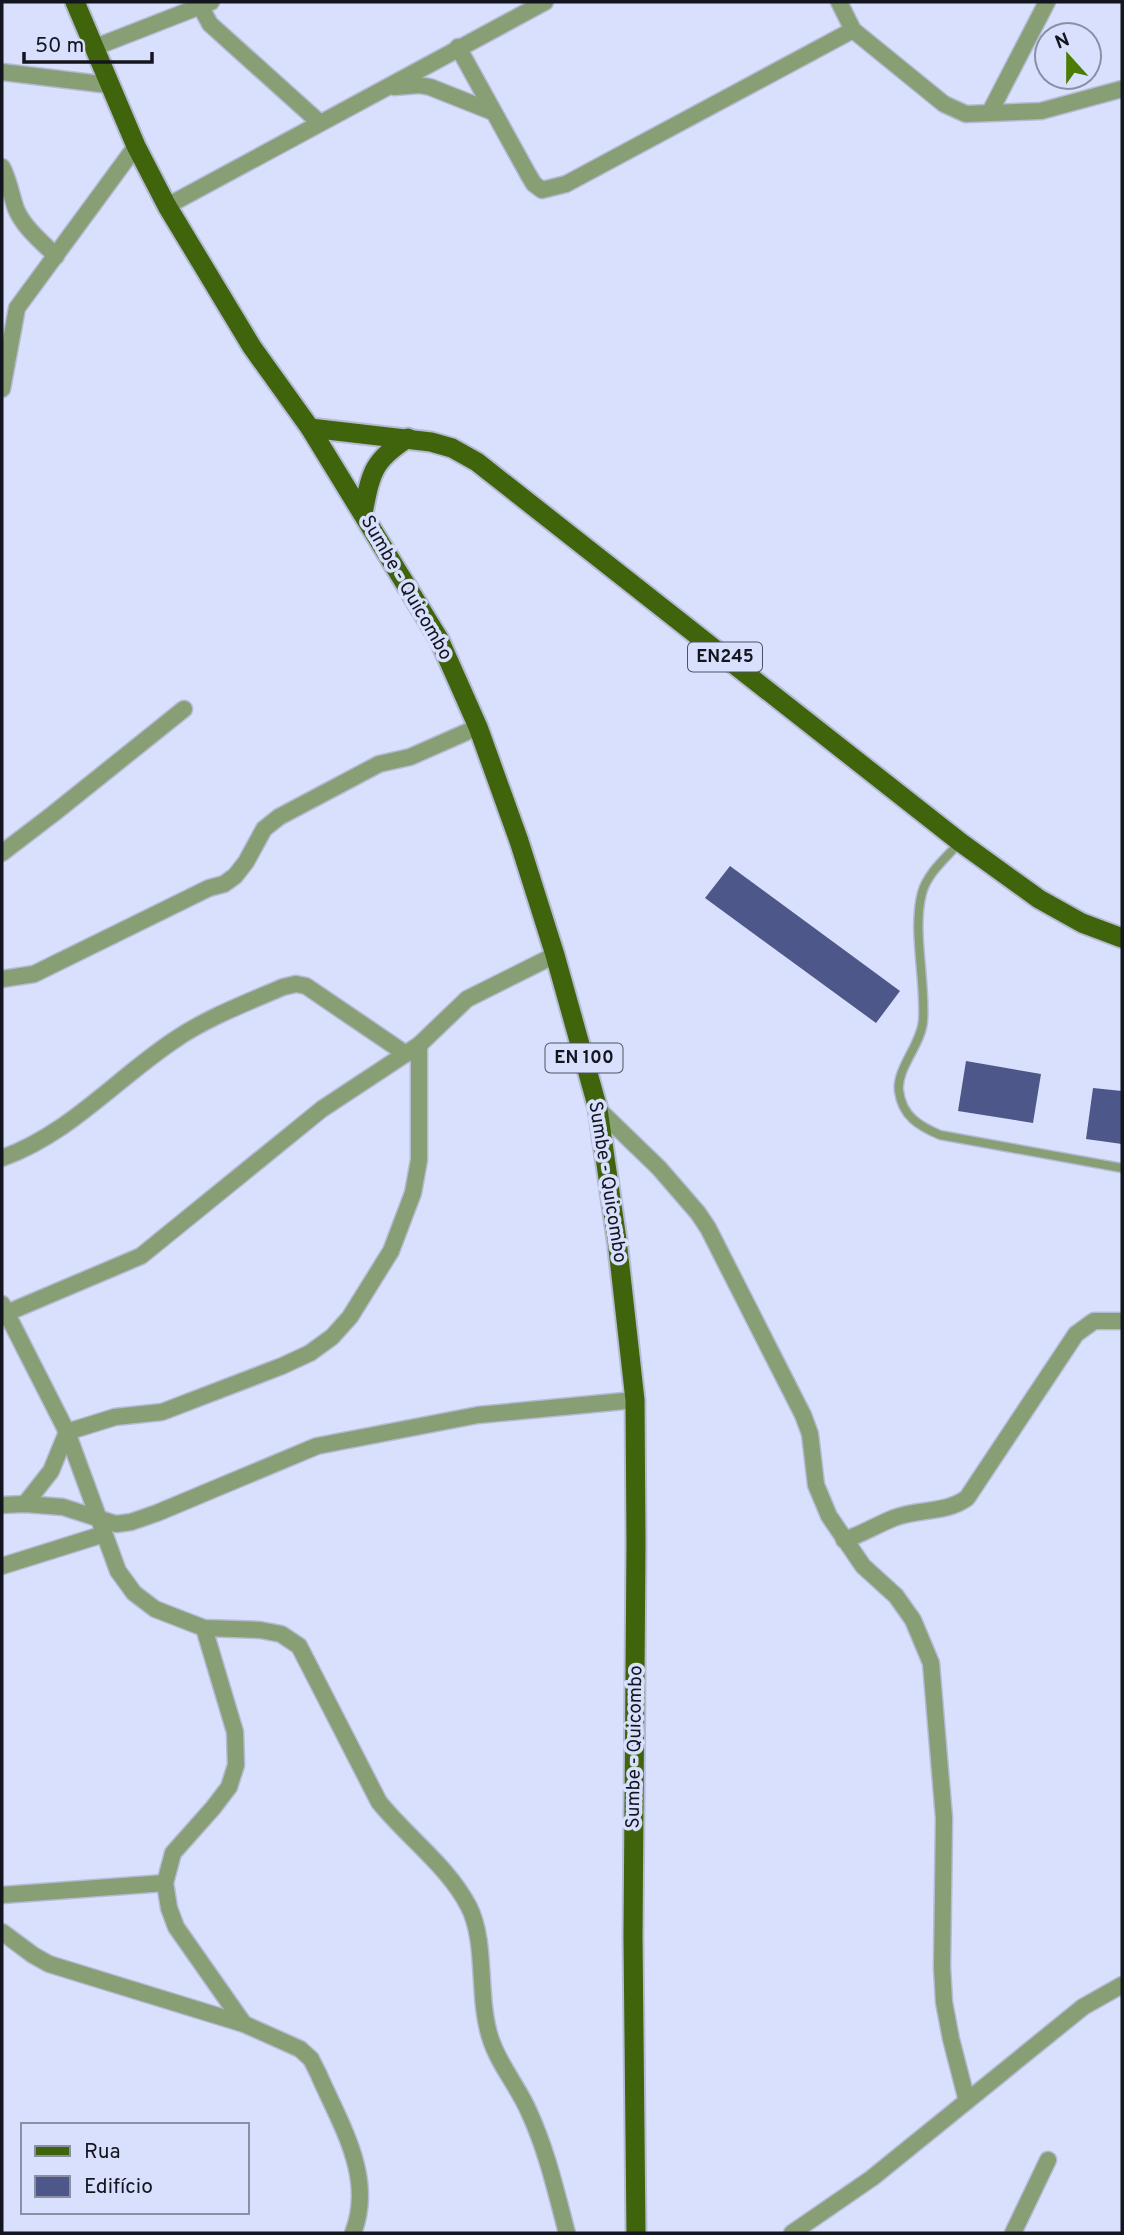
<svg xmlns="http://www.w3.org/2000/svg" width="1124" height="2235" viewBox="0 0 1124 2235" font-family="Overpass,sans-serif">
	<rect width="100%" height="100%" fill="#d9e0fd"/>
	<!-- building -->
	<g fill="#4e5789">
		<polygon points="730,866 900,991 876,1023 705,898"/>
		<polygon points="966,1061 1041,1074 1033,1123 958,1111"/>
		<polygon points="1093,1088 1122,1091 1122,1144 1086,1139"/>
	</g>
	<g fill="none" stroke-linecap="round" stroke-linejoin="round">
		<!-- service casing -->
		<g stroke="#b5bbd5" stroke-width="11">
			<path id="service" d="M 960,842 C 947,857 927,873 922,893 C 912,930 926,981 923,1021 C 921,1045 896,1069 899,1091 C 902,1116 919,1126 940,1135 L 1122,1168"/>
		</g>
		<!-- minor casing -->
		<g stroke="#b5bbd5" stroke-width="19">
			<g id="minor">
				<polyline points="198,2 210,24 320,123"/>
				<polyline points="839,2 853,30 944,104 966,114 1041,111 1122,89"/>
				<polyline points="458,47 528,174 534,184 542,190 566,184 853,30"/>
				<polyline points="93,48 211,2"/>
				<polyline points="2,72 109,85"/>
				<polyline points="394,87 419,85 430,87 493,112"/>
				<polyline points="990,112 1047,2"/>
				<path d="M 2,167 C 9,180 11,195 16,209 C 24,228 42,242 56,256"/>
				<polyline points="167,206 545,2"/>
				<polyline points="2,389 17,308 136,146"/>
				<polyline points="2,853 53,814 184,709"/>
				<polyline points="2,979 34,974 209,888 224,884 235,876 246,862 264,829 279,817 379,764 410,757 478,727"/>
				<polyline points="598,1109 659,1168 698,1213 708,1228 803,1415 810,1434 816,1485 829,1516 863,1566 896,1596 913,1620 931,1663 944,1818 942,1967 944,2002 951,2039 967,2101"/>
				<path d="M 2,1158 C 69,1134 115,1080 173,1041 C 206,1018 246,1003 283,987 L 296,984 L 306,986 L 406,1054"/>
				<path d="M 2,1304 L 67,1432 L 118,1571 L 134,1593 L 155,1609 L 204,1628 L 260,1630 L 281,1634 L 299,1646 L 379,1802 C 407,1837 448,1866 469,1907 C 487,1943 477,1996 490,2037 C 498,2064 518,2086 529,2112 C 547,2151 556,2192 567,2233"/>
				<polyline points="2,1315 141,1256 322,1109 419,1045 467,999 555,955"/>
				<polyline points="25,1504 51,1471 67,1432 115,1417 162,1412 282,1366 310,1353 332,1337 350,1317 391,1251 413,1193 419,1160 419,1045"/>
				<polyline points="2,1505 25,1504 63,1507 116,1524 131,1522 157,1513 317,1446 478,1415 635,1400"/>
				<path d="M 844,1540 C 863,1534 876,1525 894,1518 C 919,1508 945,1514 967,1498 L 1076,1334 L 1094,1321 L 1122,1321"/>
				<polyline points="2,1566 104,1534"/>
				<polyline points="204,1628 235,1732 236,1765 229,1787 213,1808 173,1853 165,1883 169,1908 176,1927 244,2024"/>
				<polyline points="2,1895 165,1883"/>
				<path d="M 2,1932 L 33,1955 L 49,1964 L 244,2024 L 300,2049 L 311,2059 L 318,2073 C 340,2124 375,2177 353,2233"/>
				<polyline points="792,2233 872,2178 1083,2007 1122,1985"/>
				<polyline points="1013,2233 1048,2160"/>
			</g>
		</g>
		<!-- primary casing -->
		<g stroke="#b5bbd5" stroke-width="23">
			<g id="primary">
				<polyline points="75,2 136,146 167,206 252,347 310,428 439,639 478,727 519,841 555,955 598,1109 617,1240 635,1400 636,1543 633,1937 636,2233"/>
				<polyline points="310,428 431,442 452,448 477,462 960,842 1039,899 1082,923 1122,938"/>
				<path d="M 363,513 C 371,473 372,461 408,438"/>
			</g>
		</g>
		<!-- service -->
		<use href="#service" stroke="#889e75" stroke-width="8"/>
		<!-- minor -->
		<use href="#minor" stroke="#889e75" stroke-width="16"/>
		<!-- primary -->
		<use href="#primary" stroke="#3f640b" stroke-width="19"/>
	</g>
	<g text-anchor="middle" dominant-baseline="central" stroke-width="7" stroke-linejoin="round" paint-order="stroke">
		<!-- shield labels -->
		<g fill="#d9e0fd" stroke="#4e5262" stroke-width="2">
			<rect x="688" y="642.5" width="74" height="29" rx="5"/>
			<rect x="545.5" y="1043.5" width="77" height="29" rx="5"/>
		</g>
		<g font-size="18" font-weight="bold" fill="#13151f">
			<text x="725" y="657">EN245</text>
			<text x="584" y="1058">EN 100</text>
		</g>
		<!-- street labels -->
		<g font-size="19" fill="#13151f" stroke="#d9e0fd">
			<text transform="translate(406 588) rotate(60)">Sumbe - Quicombo</text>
			<text transform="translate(607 1182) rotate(81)">Sumbe - Quicombo</text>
			<text transform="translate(635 1747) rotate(-89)">Sumbe - Quicombo</text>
		</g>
	</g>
	<!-- border -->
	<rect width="1124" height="2235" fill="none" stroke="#13151f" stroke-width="7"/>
	<!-- legend -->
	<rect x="21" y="2123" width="228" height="91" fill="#d9e0fd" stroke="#8a8fa4" stroke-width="2"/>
	<rect x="35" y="2146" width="35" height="10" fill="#3f640b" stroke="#8a8fa4" stroke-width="2"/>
	<text x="84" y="2158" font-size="21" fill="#13151f">Rua</text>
	<rect x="35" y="2176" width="35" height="21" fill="#4e5789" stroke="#8a8fa4" stroke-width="2"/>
	<text x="84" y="2193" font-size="21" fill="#13151f">Edifício</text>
	<!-- north arrow -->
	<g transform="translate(1068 56) rotate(339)"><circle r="33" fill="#d9e0fd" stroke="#8a8fa4" stroke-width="2"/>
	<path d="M0-5L12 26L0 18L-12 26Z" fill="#4d7c03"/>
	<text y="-10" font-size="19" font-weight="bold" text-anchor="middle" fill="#13151f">N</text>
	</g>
	<!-- scale -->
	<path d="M24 52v10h128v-10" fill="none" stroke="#13151f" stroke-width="3.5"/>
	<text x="35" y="52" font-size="21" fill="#13151f" stroke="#d9e0fd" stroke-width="5" paint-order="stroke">50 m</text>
</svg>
